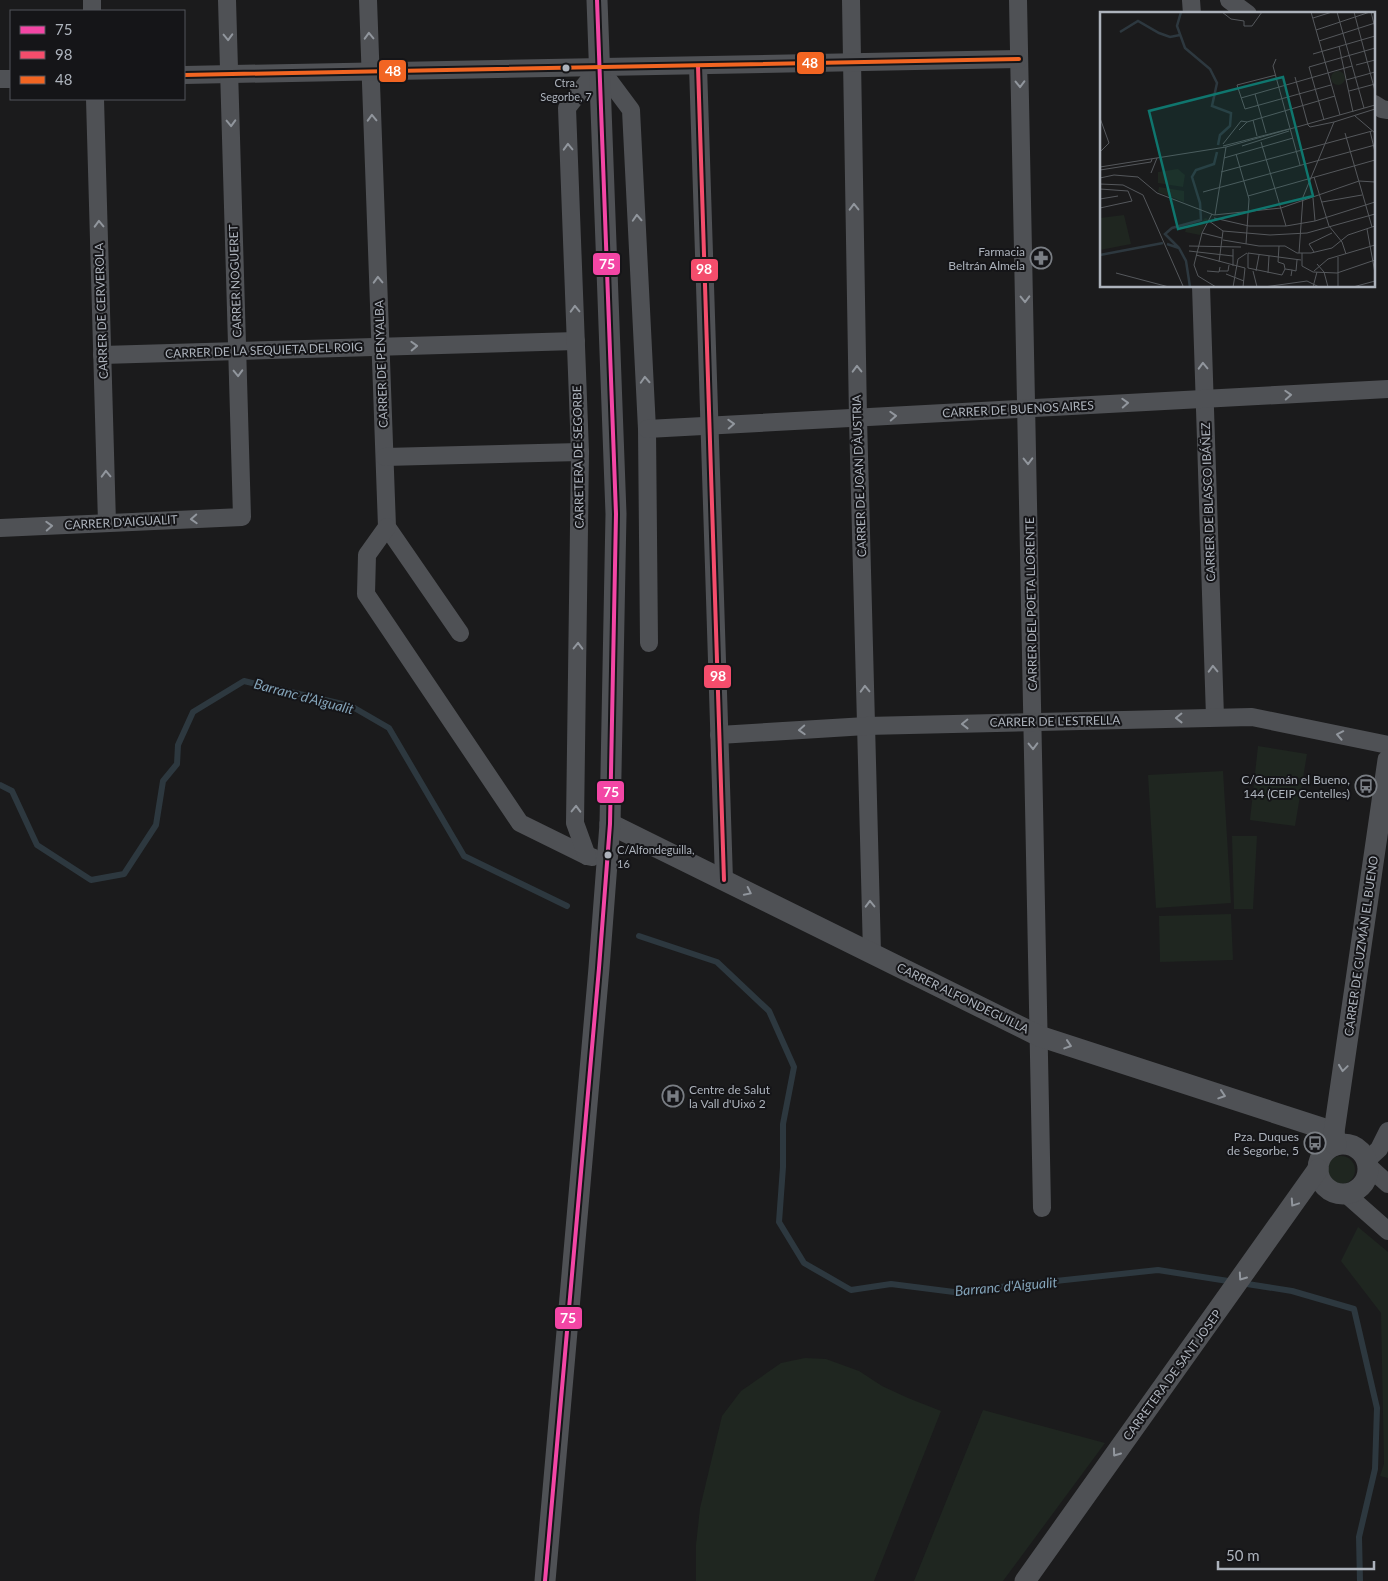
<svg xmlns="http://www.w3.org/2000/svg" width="1388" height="1581" viewBox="0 0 1388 1581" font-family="Lato,sans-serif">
	<rect width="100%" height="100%" fill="#1b1b1c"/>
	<!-- green -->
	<g fill="#1f2620">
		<polygon points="1258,746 1307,754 1295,826 1250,820"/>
		<polygon points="1223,771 1231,903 1156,908 1148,775"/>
		<polygon points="1232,836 1257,836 1253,909 1234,909"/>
		<polygon points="1231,914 1233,960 1160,962 1159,916"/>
		<circle cx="1341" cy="1170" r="14"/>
		<polygon points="1358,1227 1388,1252 1388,1478 1380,1476 1384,1464 1381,1313 1341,1261"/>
		<polygon points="805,1358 826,1359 859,1371 882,1386 908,1398 941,1411 874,1581 696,1581 696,1545 700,1508 722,1416 741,1391 781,1363"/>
		<polygon points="983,1410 1105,1443 1003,1581 914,1581"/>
	</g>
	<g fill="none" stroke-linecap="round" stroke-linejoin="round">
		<!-- stream -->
		<g stroke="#2d383f" stroke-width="6">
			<polyline points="0,785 12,791 37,845 91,880 124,874 156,825 163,781 177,764 178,745 193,712 244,681 351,706 389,728 464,856 567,906"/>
			<polyline points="639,936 717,962 769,1011 794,1067 783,1124 783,1167 779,1222 804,1263 851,1290 891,1284 954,1292 1158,1270 1292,1291 1354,1309 1377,1408 1375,1469 1359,1537 1360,1581"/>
		</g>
		<!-- minor -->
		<g stroke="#4f5155" stroke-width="18">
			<polyline points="92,0 92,11"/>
			<polyline points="368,0 387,527 460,633"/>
			<polyline points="851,0 858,418 872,953"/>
			<polyline points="1018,0 1042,1208"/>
			<polyline points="1191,0 1192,14"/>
			<polyline points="1229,0 1248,14"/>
			<polyline points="698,66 724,880"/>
			<polyline points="599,67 631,110 647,429 649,643"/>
			<polyline points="184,75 1019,59"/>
			<polyline points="0,79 11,79"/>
			<polyline points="95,99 107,523"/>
			<polyline points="1374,104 1382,109 1388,110"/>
			<polyline points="1201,286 1215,717"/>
			<polyline points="102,355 576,341"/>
			<polyline points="647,429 1388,389"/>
			<polyline points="385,457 580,452"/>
			<polyline points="387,527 367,555 366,594 520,823 587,856 592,857"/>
			<polyline points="0,528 242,517 227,0"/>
			<polyline points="719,735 866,726 1252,717 1388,745"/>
			<polyline points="587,856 575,823 580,452 567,108 599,67"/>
			<polyline points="1366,1161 1379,1149 1388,1131"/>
			<polyline points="1367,1165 1388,1184"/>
			<polyline points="1346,1194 1388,1231"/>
		</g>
		<!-- tertiary -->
		<g stroke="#4f5155" stroke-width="21">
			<polyline points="610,824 1039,1036 1334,1132"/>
			<circle cx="1343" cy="1169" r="25"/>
			<polyline points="1336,1145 1334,1132 1388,760"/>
			<polyline points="545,1581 599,968 610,824 616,514 597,0"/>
			<polyline points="1025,1581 1318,1169"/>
		</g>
		<!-- bus-1 casing -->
		<g stroke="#151518" stroke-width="8">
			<polyline id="bus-1" points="545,1581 599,968 610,824 616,514 597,0"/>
		</g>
		<!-- bus-2 casing -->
		<g stroke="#151518" stroke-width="8">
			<polyline id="bus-2" points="698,66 724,880"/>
		</g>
		<!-- bus-3 casing -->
		<g stroke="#151518" stroke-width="8">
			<polyline id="bus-3" points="184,75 1019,59"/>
		</g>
		<!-- bus-1 -->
		<use href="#bus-1" stroke="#f346a5" stroke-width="4"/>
		<!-- bus-2 -->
		<use href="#bus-2" stroke="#f44d6c" stroke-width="4"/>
		<!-- bus-3 -->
		<use href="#bus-3" stroke="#f26522" stroke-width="4"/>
	</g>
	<!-- one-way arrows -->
	<defs><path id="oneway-chevron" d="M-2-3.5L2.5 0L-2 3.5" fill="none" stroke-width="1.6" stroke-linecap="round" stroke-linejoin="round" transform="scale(1.25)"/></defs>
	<g stroke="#91969d">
		<use href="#oneway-chevron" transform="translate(369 36) rotate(-92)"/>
		<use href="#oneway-chevron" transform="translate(228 37) rotate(88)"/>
		<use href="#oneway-chevron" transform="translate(1020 84) rotate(89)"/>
		<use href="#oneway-chevron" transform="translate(372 118) rotate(-92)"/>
		<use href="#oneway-chevron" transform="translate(231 123) rotate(88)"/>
		<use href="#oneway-chevron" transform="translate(568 147) rotate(-92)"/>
		<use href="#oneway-chevron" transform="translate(854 207) rotate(-91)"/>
		<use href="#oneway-chevron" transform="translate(637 218) rotate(-93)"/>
		<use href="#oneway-chevron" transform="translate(99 224) rotate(-92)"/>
		<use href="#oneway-chevron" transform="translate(378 280) rotate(-92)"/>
		<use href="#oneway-chevron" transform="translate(1025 299) rotate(89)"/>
		<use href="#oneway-chevron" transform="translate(575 309) rotate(-92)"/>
		<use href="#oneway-chevron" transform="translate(414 346) rotate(-2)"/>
		<use href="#oneway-chevron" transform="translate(1203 366) rotate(-92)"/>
		<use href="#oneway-chevron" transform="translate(857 369) rotate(-91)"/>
		<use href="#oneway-chevron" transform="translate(238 373) rotate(88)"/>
		<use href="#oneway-chevron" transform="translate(645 380) rotate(-93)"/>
		<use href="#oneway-chevron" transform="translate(1288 395) rotate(-3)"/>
		<use href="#oneway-chevron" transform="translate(1125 403) rotate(-3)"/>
		<use href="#oneway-chevron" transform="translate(893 416) rotate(-3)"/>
		<use href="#oneway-chevron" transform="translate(731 424) rotate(-3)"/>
		<use href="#oneway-chevron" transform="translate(1028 461) rotate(89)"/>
		<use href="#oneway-chevron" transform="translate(106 474) rotate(-92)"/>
		<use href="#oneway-chevron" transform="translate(194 519) rotate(177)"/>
		<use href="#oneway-chevron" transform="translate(49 526) rotate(-3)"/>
		<use href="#oneway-chevron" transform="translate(578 646) rotate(-89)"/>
		<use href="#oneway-chevron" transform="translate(1213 669) rotate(-92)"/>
		<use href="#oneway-chevron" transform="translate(865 689) rotate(-92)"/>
		<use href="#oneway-chevron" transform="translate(1179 718) rotate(179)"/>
		<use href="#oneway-chevron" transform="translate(965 724) rotate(179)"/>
		<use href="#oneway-chevron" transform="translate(802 730) rotate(177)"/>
		<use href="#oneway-chevron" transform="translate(1340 735) rotate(-169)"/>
		<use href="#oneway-chevron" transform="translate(1033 746) rotate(89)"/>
		<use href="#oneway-chevron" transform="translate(576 809) rotate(-89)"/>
		<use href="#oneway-chevron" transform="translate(748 892) rotate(26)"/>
		<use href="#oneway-chevron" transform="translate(870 904) rotate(-91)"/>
		<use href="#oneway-chevron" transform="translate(1068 1045) rotate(18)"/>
		<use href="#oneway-chevron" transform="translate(1343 1068) rotate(98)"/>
		<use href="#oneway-chevron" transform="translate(1222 1095) rotate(18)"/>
		<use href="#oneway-chevron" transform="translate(1294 1203) rotate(124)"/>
		<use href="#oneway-chevron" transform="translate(1242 1277) rotate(125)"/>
		<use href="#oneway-chevron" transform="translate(1116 1453) rotate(126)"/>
	</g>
	<!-- icons -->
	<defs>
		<g id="pharmacy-ring" transform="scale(1.125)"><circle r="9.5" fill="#151518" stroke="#7a7e84" stroke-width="1.5"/><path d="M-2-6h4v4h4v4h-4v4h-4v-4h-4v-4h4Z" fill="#7a7e84"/></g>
		<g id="bus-ring" transform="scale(1.125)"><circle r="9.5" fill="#151518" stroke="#7a7e84" stroke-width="1.5"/><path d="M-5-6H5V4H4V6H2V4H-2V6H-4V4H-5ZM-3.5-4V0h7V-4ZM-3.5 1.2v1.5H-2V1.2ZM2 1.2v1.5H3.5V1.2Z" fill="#7a7e84"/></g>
		<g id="hospital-ring" transform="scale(1.125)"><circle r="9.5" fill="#151518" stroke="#7a7e84" stroke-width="1.5"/><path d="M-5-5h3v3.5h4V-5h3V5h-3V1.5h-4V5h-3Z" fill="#7a7e84"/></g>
	</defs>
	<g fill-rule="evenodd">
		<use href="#pharmacy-ring" x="1041" y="258"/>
		<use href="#bus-ring" x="1366" y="786"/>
		<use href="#hospital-ring" x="673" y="1096"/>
		<use href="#bus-ring" x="1315" y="1143"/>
	</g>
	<!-- markers -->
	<g fill="#adb3bc" stroke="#151518" stroke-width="2">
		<circle cx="566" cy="68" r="4.5"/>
		<circle cx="608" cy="855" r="4.5"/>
	</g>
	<g text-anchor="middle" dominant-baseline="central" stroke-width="4" stroke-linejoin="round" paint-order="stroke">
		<!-- bus labels -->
		<g font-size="11" fill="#adb3bc" stroke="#151518">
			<text x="566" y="82">Ctra.<tspan x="566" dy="14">Segorbe, 7</tspan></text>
			<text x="617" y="849" text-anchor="start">C/Alfondeguilla,<tspan x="617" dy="14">16</tspan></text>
		</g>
		<!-- poi labels -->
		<g font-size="12" fill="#adb3bc" stroke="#151518" text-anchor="end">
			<text x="1025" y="251">Farmacia<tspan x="1025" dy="14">Beltrán Almela</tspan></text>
			<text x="1350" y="779">C/Guzmán el Bueno,<tspan x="1350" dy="14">144 (CEIP Centelles)</tspan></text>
			<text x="689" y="1089" text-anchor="start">Centre de Salut<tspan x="689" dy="14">la Vall d'Uixó 2</tspan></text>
			<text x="1299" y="1136">Pza. Duques<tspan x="1299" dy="14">de Segorbe, 5</tspan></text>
		</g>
		<!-- street labels -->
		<g font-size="12" fill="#adb3bc" stroke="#151518">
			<text transform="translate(235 281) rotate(-92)">CARRER NOGUERET</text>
			<text transform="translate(101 311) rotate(-92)">CARRER DE CERVEROLA</text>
			<text transform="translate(264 350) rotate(-2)">CARRER DE LA SEQUIETA DEL ROIG</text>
			<text transform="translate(381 364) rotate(-92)">CARRER DE PENYALBA</text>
			<text transform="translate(1018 409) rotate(-3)">CARRER DE BUENOS AIRES</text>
			<text transform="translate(578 457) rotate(-91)">CARRETERA DE SEGORBE</text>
			<text transform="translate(859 476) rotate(-92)">CARRER DE JOAN D'ÀUSTRIA</text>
			<text transform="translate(1208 502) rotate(-92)">CARRER DE BLASCO IBÁÑEZ</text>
			<text transform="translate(121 522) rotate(-3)">CARRER D'AIGUALIT</text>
			<text transform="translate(1031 604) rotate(-91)">CARRER DEL POETA LLORENTE</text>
			<text transform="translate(1055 721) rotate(-1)">CARRER DE L'ESTRELLA</text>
			<text transform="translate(1361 946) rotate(-82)">CARRER DE GUZMÁN EL BUENO</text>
			<text transform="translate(963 998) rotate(26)">CARRER ALFONDEGUILLA</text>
			<text transform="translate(1172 1375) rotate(-54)">CARRETERA DE SANT JOSEP</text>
		</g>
		<!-- water labels -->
		<g font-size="14" font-style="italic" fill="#83a3b8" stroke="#151518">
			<text transform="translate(304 696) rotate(15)">Barranc d'Aigualit</text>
			<text transform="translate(1006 1286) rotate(-5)">Barranc d'Aigualit</text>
		</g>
	</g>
	<!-- overview -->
	<g transform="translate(1100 12)">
		<rect width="275" height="275" fill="#1b1b1c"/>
		<path d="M231 66a7 7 0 1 1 14 0a7 7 0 1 1-14 0ZM 78,157 L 85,163 L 83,175 L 58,171 L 58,160 ZM 59,175 L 84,179 L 84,190 L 58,180 ZM 24,203 L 31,232 L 0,238 L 0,206 ZM 105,206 L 108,207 L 100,223 L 85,220 L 87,214 L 101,211 Z" fill="#1f2620"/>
		<path fill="none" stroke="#2d383f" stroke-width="2.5" d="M 81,0 L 77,14 L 85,36 L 110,57 L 117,71 L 112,94 L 131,101 L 130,114 L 120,123 L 118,133M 20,20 L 38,9 L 59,21 L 70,25 L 80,23M 67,232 L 79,236 L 86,249 L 90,275M 79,236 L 65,222 L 72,216 L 101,208 L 100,191 L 92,165 L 96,158 L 114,152 L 117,140M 0,243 L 63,231"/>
		<path fill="none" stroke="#55585c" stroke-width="1" d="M 122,0 L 131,7 L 144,9M 211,0 L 240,103M 237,0 L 264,96M 254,0 L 275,79M 271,0 L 275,16M 213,6 L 232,0M 144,9 L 144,14 L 152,14 L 162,0M 216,18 L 270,0M 219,29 L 275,11M 239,34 L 253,100M 213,42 L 275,24M 176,47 L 173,54 L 200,153M 256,53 L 275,48M 176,63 L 137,73 L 145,97 L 231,73M 195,65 L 208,113M 246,68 L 275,60M 249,79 L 275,72M 155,82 L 166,121M 141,86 L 252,54M 255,104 L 275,121M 0,106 L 9,131 L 0,140M 153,108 L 157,124M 224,108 L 209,55 L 275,36M 208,113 L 210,115 L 234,110 L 275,97M 139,118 L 147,110 L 235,84M 270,119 L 275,140M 245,121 L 272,215M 161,130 L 186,214M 123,132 L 141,109 L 147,110M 123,134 L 189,117M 142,134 L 189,119M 136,142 L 149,187 L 146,232M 124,146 L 193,126M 0,155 L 126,135 L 275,93M 0,158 L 51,150 L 52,147M 121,160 L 272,119M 51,161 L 57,146M 214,165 L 229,214 L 242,230 L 246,242M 0,166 L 14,163 L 38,165 L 57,181 L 114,203 L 181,196 L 259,169 L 275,170M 0,172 L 23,173 L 43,183 L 83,274M 0,177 L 28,179 L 32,189 L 0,196M 103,180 L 275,133M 148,184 L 275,148M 213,186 L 215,209M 0,187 L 18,184M 222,190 L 262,183M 112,202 L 102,221 L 94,253 L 98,264 L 116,275M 115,203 L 126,135M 114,206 L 149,214 L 186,214 L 215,209 L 275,190M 109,209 L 123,219 L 170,223 L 207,221 L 275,202M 267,217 L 275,261M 102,221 L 122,226M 123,228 L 159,234 L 185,234 L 197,241 L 211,241 L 232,236 L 248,223 L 275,214M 89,234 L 141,235M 179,234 L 178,250 L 184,252 L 185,257M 133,237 L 133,254M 89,239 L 133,244M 214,240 L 209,232 L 232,221M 148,241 L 148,256 L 182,263 L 185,257 L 192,258 L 191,264M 148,241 L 201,248M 199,241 L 203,185 L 234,110M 202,241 L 202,254 L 213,260 L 237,261 L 275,248M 96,243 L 145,256 L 143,275M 238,245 L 238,275M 228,247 L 275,233M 119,250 L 123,219M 217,252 L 224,260 L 228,275M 192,258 L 196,259 L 197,248M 107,259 L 119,260 L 120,255M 119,259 L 128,259 L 129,253M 153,259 L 157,275M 156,259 L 159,243M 214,259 L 228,247M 16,261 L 69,275M 168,261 L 169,244M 126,262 L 144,269M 133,275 L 138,247 L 147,241M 164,275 L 207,269 L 219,275M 213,275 L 217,260M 253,275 L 275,269"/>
		<path fill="#0f766e" fill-opacity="0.15" stroke="#0f766e" stroke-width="2.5" d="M 183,65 L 213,184 L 78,217 L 49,99 Z"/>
		<rect width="275" height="275" fill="none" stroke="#adb3bc" stroke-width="2.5"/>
	</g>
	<g stroke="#151518" stroke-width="2">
		<rect x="796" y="51" width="29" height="24" rx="5" fill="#f26522"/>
		<rect x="378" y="59" width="29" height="24" rx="5" fill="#f26522"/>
		<rect x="592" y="252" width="29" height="24" rx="5" fill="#f346a5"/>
		<rect x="690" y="258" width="29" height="24" rx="5" fill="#f44d6c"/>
		<rect x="703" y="664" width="29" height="25" rx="5" fill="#f44d6c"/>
		<rect x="596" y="780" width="29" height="24" rx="5" fill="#f346a5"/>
		<rect x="554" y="1306" width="29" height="24" rx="5" fill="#f346a5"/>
	</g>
	<g font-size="14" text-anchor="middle" font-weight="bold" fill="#fff">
		<text x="810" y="68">48</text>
		<text x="393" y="76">48</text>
		<text x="607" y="269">75</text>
		<text x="704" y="274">98</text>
		<text x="718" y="681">98</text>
		<text x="611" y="797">75</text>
		<text x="568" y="1323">75</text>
	</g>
	<!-- legend -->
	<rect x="10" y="10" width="175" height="90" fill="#151518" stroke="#52545a"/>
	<rect x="20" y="26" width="25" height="8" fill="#f346a5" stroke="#52545a"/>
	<text x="55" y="35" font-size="15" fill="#adb3bc">75</text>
	<rect x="20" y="51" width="25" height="8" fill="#f44d6c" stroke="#52545a"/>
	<text x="55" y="60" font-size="15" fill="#adb3bc">98</text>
	<rect x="20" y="76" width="25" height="8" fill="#f26522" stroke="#52545a"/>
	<text x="55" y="85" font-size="15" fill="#adb3bc">48</text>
	<!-- scale -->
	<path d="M1218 1561v8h156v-8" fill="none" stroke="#adb3bc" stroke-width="2.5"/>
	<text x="1226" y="1561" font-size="15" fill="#adb3bc" stroke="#151518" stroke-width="4" paint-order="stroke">50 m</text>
</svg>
